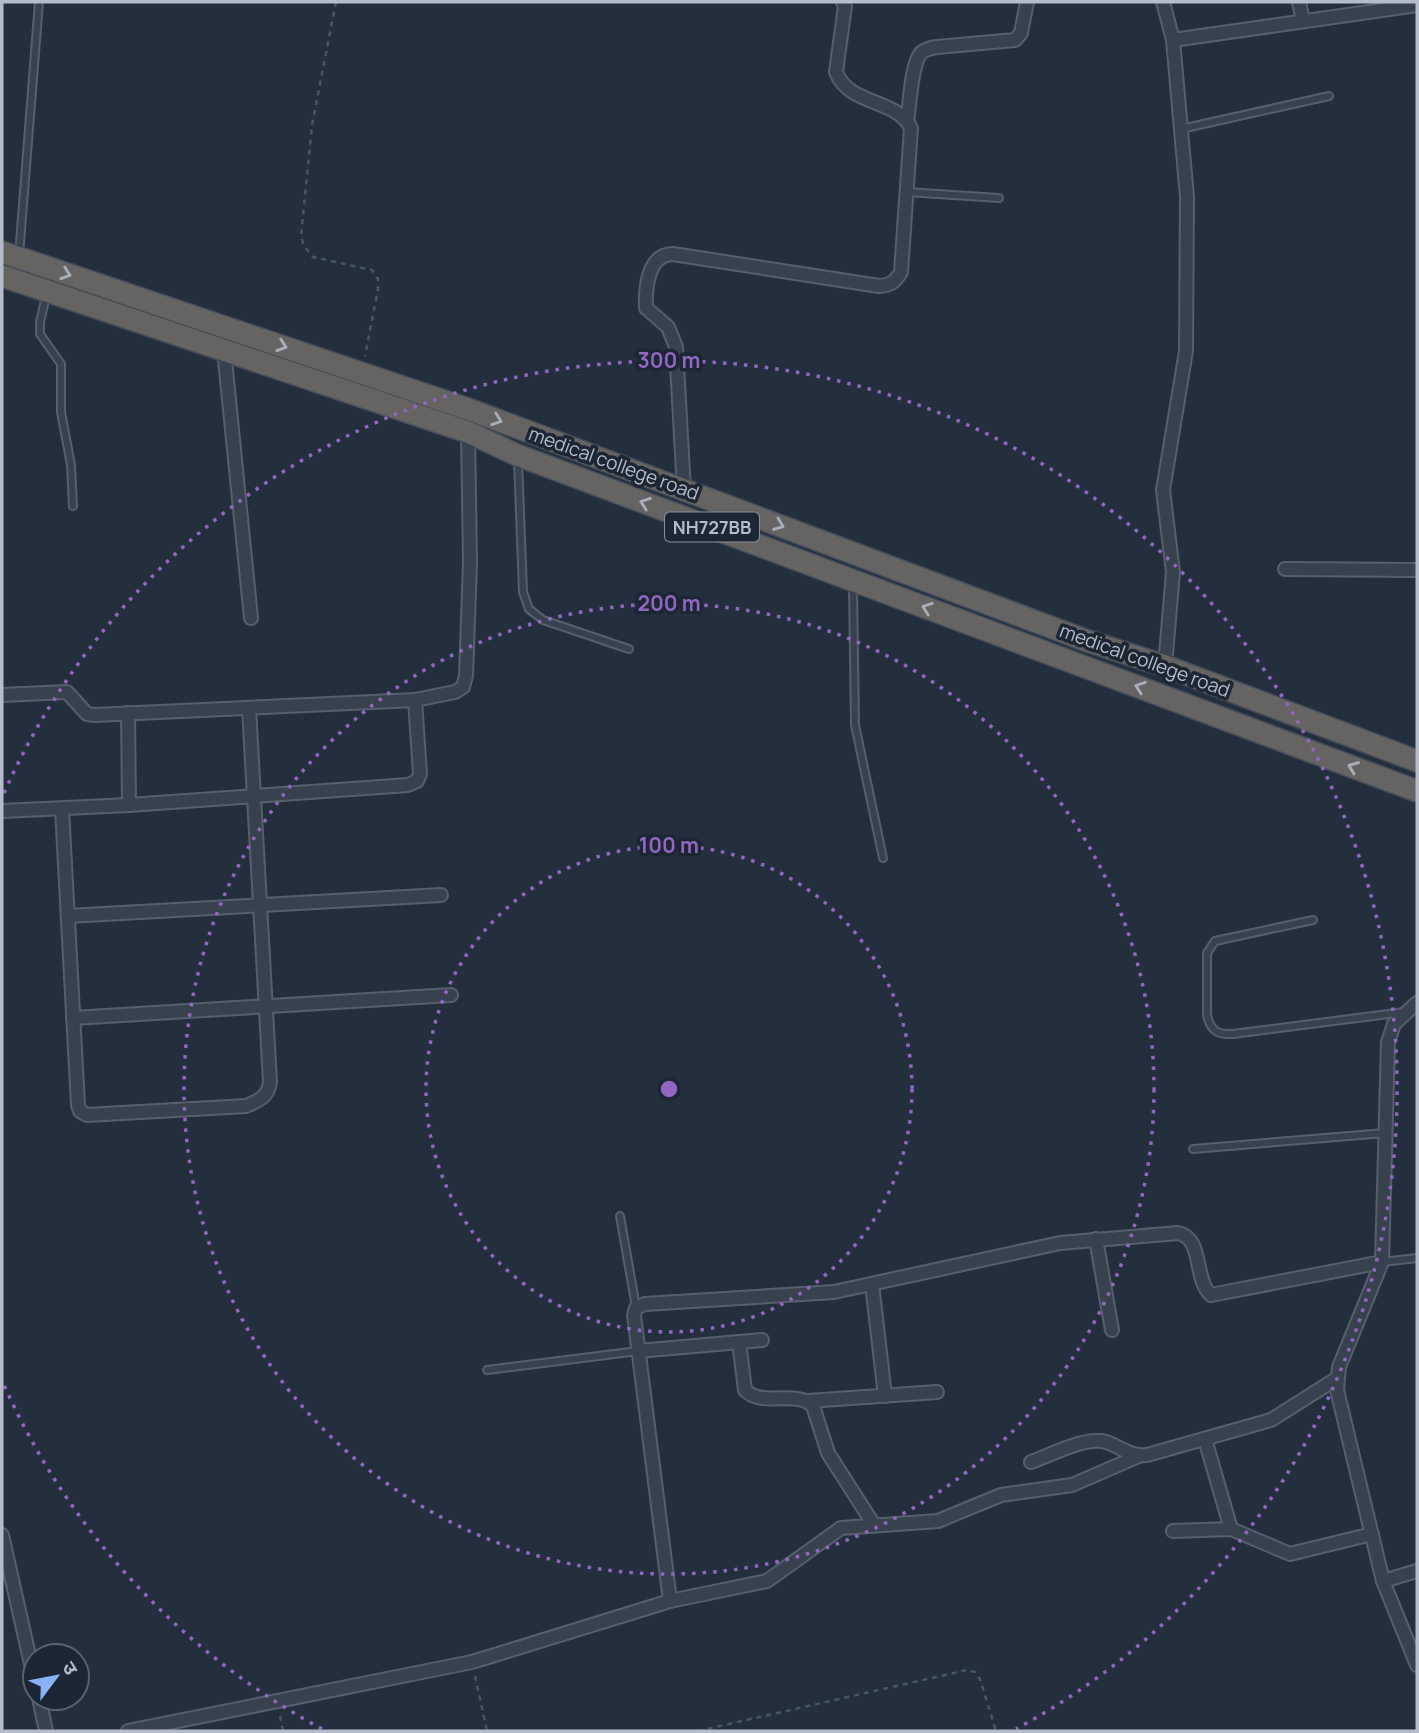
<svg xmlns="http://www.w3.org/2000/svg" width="1419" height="1733" viewBox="0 0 1419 1733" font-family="Manrope,'Noto Sans Devanagari',sans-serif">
	<rect width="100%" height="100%" fill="#242f3e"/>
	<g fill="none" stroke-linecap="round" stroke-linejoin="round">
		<!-- service casing -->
		<g stroke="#565f6c" stroke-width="10">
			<g id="service">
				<polyline points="1181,129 1329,96"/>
				<polyline points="907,192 999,198"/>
				<polyline points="19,255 39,2"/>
				<polyline points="46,296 40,322 40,334 61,364 61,412 71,465 73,506"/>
				<polyline points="518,460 523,592 529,609 543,620 629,649"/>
				<polyline points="853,586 855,725 883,858"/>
				<path d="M 1313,920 L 1215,941 L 1207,953 L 1207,1015 C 1210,1030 1217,1035 1233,1034 L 1404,1012"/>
				<polyline points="1193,1149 1385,1133"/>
				<polyline points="620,1216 636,1307"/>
				<polyline points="1382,1262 1417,1258"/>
				<polyline points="487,1370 638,1351"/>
			</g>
		</g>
		<!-- minor casing -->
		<g stroke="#565f6c" stroke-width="16">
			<g id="minor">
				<polyline points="1163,2 1173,40 1187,197 1186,351 1163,490 1173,572 1165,666"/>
				<polyline points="1299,2 1303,21"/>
				<polyline points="1173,40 1417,5"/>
				<path d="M 907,121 C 910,106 911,64 921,53 C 925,49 931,48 937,47 L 1015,40 L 1021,33 L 1027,2"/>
				<polyline points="224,350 251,618"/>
				<path d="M 684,490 L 676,347 L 668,327 L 646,308 C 645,288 648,254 673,254 L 879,286 C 891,285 895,282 901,272 L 911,128 C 896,98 849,106 836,72 L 845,6 L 843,2"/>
				<polyline points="1285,569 1417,570"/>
				<polyline points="2,695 67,692 87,714 95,715 415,700 455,692 463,687 466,676 470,562 468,432"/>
				<polyline points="128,713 129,805"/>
				<path d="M 62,809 L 78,1105 L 80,1111 L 87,1115 L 246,1106 C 260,1100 268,1097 270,1082 L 249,708"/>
				<polyline points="2,811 129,805 408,785 417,781 420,774 415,700"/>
				<polyline points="68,916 441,895"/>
				<polyline points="1417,1003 1394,1024 1388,1042 1382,1262 1339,1367 1337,1390 1383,1581 1417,1665"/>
				<polyline points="73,1018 451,995"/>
				<polyline points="1096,1239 1112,1330"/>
				<polyline points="872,1284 885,1396"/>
				<path d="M 739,1342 L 745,1390 C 763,1408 795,1389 813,1406 L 828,1453 L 874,1525"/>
				<polyline points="638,1351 762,1340"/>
				<polyline points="808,1401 937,1392"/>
				<polyline points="1205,1439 1231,1529"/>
				<path d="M 1031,1462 C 1051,1455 1086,1436 1106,1442 C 1121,1447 1131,1457 1147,1455 L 1271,1420 L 1336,1379"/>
				<polyline points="1173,1531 1231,1529 1290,1554 1372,1534"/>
				<polyline points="2,1535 35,1682"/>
				<polyline points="1383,1581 1417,1571"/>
				<path d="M 670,1601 L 634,1315 L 636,1308 L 645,1304 L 834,1292 L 1060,1243 L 1178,1233 C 1204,1238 1193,1279 1211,1295 L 1382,1262"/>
				<polyline points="39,1698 46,1731"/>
				<polyline points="128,1731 472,1662 670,1601 767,1581 841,1528 938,1521 1001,1495 1072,1485 1139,1456"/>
			</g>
		</g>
		<!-- trunk casing -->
		<g stroke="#434c59" stroke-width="24">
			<g id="trunk">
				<polyline points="2,252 468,409 1085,640 1165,666 1417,761"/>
				<polyline points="2,276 468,432 517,455 1417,791"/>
			</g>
		</g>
		<!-- path -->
		<g stroke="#44595c" stroke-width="2.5" stroke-dasharray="5 5" stroke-linecap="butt">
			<polyline points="336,2 312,125 301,236 304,246 313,257 372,270 378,279 378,289 365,356"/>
			<polyline points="475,1676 487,1731"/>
			<polyline points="280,1716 283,1731"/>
			<polyline points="698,1731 967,1670 975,1672 980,1679 996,1731"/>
		</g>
		<!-- service -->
		<use href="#service" stroke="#38414e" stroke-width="6"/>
		<!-- minor -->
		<use href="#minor" stroke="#38414e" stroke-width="12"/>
		<!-- trunk -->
		<use href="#trunk" stroke="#656462" stroke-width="21"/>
	</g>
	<!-- one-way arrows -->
	<defs><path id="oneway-chevron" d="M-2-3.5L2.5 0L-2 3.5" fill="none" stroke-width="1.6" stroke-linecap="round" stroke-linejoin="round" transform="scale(1.75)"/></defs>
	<g stroke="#a8afba">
		<use href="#oneway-chevron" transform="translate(66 274) rotate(19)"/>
		<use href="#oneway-chevron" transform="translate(282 346) rotate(19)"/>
		<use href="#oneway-chevron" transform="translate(497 420) rotate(20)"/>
		<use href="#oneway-chevron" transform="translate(645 503) rotate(-160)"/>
		<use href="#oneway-chevron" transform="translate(779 525) rotate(21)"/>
		<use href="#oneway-chevron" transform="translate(927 608) rotate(-160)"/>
		<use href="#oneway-chevron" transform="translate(1140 687) rotate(-160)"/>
		<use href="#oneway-chevron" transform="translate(1353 767) rotate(-159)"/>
	</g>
	<!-- distance rings -->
	<g fill="none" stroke="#9266c3" stroke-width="3.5" stroke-dasharray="3.5 7">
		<circle cx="669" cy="1089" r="243"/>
		<circle cx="669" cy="1089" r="485"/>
		<path d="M322 1729A728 728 0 0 1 4 1385M4 793A728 728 0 1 1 1016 1729"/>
	</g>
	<g text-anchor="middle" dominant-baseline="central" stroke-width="7" stroke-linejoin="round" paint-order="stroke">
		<!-- shield labels -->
		<rect fill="#1d2633" stroke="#878f9c" stroke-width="2" x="665" y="512.5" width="94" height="29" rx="5"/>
		<g font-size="18" font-weight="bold" fill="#b4bcc9">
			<text x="712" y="527">NH727BB</text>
		</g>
		<!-- street labels -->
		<g font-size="19" fill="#b4bcc9" stroke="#1d2633">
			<text transform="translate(614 463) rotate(20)">medical college road</text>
			<text transform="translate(1145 660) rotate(20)">medical college road</text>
		</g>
	</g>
	<circle cx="669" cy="1089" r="10" fill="#9266c3" stroke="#1d2633" stroke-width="3.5"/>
	<g font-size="21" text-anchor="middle" font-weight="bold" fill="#9266c3" stroke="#1d2633" stroke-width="7" stroke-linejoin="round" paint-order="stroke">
		<text x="669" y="368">300 m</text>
		<text x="669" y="611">200 m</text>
		<text x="669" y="853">100 m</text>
	</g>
	<!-- border -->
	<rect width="1419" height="1733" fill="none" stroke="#b4bcc9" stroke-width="7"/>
	<!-- north arrow -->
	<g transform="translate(56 1677) rotate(58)"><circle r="33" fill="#1d2633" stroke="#59626f" stroke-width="2"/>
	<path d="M0-5L12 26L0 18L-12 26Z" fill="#8ab4f8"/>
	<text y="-10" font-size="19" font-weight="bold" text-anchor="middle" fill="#b4bcc9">उ</text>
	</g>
</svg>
